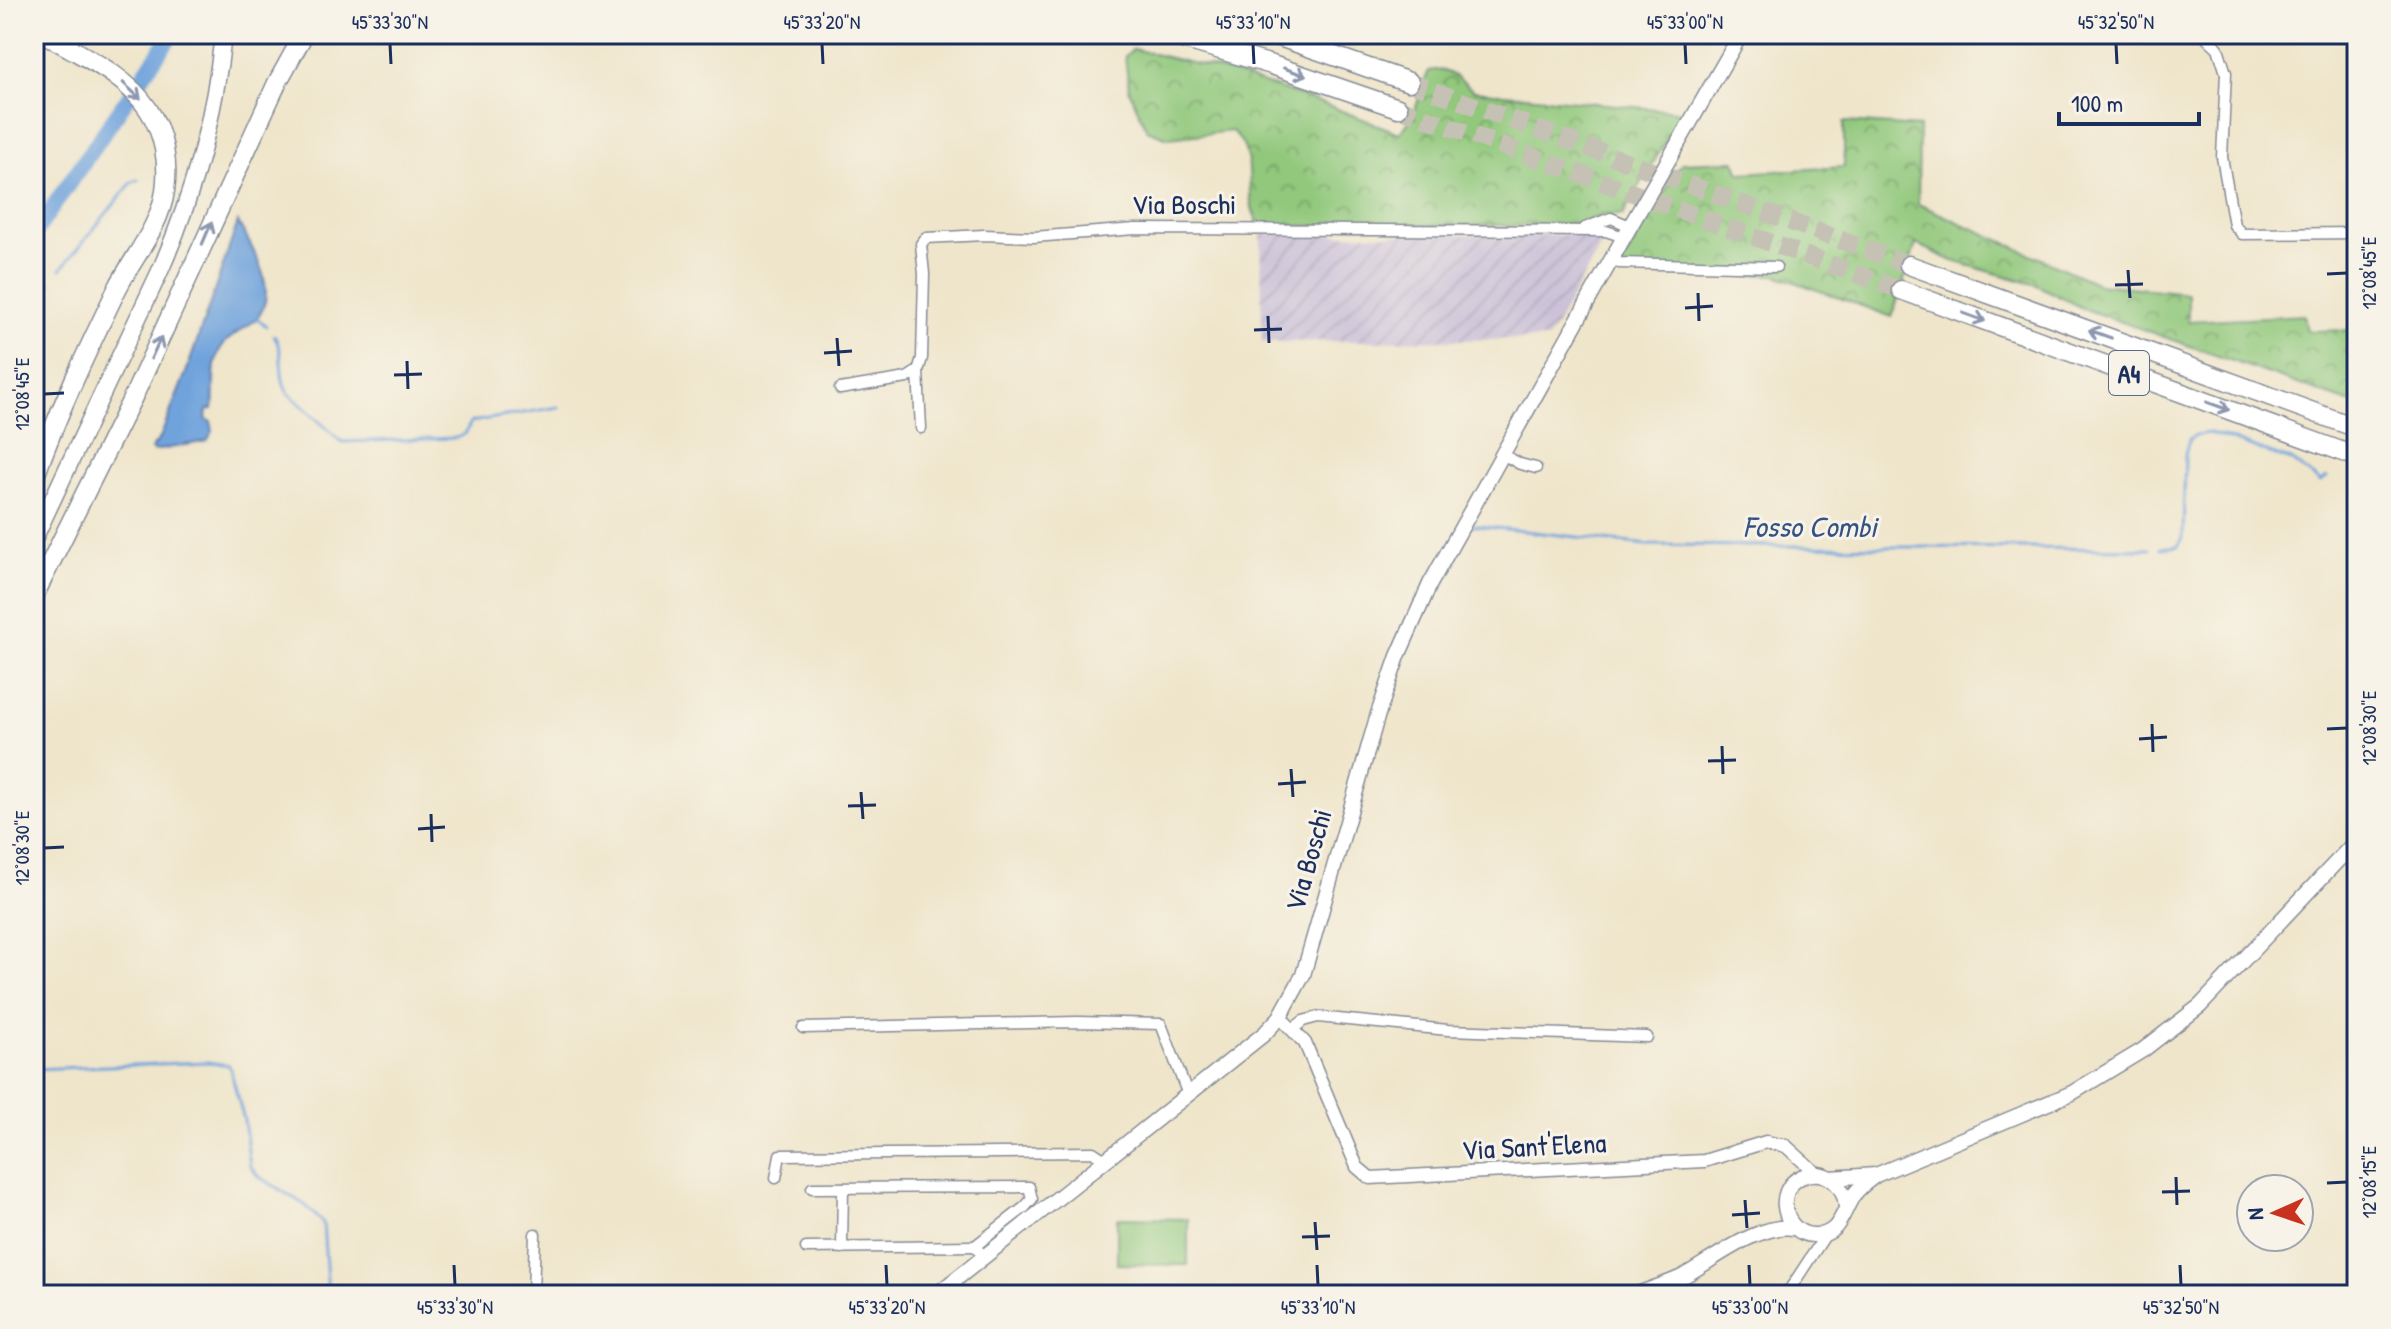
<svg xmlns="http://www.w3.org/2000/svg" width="2391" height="1329" viewBox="0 0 2391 1329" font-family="'Patrick Hand',sans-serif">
	<defs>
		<pattern id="industrial-furrows" width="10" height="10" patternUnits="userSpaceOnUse" patternTransform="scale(2)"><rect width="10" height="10" fill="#c9bfd7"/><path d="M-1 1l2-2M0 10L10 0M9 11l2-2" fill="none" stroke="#aca4bb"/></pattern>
		<pattern id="park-crowns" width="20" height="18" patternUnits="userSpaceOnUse" patternTransform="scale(2)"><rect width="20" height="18" fill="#91c87b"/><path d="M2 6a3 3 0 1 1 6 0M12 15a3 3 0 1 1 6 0" fill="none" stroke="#76a368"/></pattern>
	</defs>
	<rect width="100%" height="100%" fill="#f7f3e8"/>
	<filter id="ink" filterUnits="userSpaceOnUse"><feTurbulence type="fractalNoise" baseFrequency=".0125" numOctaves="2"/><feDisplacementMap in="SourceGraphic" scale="16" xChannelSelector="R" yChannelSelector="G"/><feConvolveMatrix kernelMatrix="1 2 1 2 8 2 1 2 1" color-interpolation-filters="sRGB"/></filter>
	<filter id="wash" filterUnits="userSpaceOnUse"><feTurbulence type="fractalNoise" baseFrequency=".006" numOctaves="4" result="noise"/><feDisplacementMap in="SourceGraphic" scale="32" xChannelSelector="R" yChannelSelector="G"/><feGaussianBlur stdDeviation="1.8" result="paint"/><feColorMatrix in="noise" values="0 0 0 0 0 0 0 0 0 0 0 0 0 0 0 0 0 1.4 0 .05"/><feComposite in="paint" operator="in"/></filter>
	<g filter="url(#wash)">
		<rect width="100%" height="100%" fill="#efe5ca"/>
		<!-- industrial -->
		<polygon fill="url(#industrial-furrows)" points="1261,234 1607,235 1548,339 1262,342"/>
		<!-- park -->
		<g fill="url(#park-crowns)" stroke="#567c6c" stroke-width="2">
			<path d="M 1133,49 L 1225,71 L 1316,101 L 1399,133 C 1418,117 1418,93 1429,71 C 1447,66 1460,80 1474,91 L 1676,111 L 1681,114 L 1623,215 L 1603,215 L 1578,225 L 1261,226 C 1238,197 1263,159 1232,131 L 1168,138 L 1147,130 L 1129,90 L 1125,56 Z"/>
			<polygon points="1844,122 1919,127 1918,204 2098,284 2188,293 2188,321 2304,315 2307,331 2357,330 2357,405 2082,308 2037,285 1953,261 1916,244 1892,317 1776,275 1616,274 1682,163 1735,161 1740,173 1844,167"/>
		</g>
		<!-- pitch -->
		<polygon fill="#91c87b" stroke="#567c6c" stroke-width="2" points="1117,1218 1188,1219 1188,1265 1117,1264"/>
		<!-- water -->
		<path fill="#70a3dc" stroke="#46699d" stroke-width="2" d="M 238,222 C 252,248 282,293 255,320 C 245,329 228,336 221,348 C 211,363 215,391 213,409 L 207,410 L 206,419 L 211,422 L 213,431 L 207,441 L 154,451 L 151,449 L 160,438 L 187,370 Z"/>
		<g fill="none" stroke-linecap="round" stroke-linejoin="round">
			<!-- stream -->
			<g stroke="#70a3dc" stroke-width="3">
				<polyline points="61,269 132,182 138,180"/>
				<polyline points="34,317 50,284"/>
				<polyline points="257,318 266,326"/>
				<path d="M 274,335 C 286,356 277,372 287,392 L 342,442 L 456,438 L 465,434 L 471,422 L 559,407"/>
				<polyline points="2355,398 2357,395"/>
				<polyline points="1470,525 1648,545 2150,549"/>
				<polyline points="2161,548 2178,546 2183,538 2185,455 2189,439 2196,435 2210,433 2235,441 2292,461 2320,482 2327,478"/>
				<polyline points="34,1069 208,1062 229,1065 244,1120 250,1166 258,1176 305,1205 323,1223 328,1295"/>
			</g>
			<!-- river -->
			<polyline stroke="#70a3dc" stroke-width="16" points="34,234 172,34"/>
		</g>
	</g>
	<g filter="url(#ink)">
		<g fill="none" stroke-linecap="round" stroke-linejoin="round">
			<!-- motorway-tunnel -->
			<g stroke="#c5c1b4" stroke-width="18" stroke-dasharray="18 9" stroke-linecap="butt">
				<polyline points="1409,82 1909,265"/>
				<polyline points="1398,108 1901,290"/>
			</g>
			<!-- minor casing -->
			<g stroke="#858a94" stroke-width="13">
				<g id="minor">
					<polyline points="2203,34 2218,48 2226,73 2222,157 2234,225 2242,234 2357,233"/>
					<polyline points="1585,228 1611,218 1630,226"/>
					<polyline points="1611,259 1619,263 1776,267"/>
					<polyline points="840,389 907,378 918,371"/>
					<polyline points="921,428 918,371 922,358 924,274 921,244 926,238 984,235 1034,237 1135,229 1606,231 1624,237"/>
					<polyline points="1502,454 1520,464 1536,468"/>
					<polyline points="803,1028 1078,1022 1161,1024 1188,1095"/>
					<polyline points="1293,1029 1303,1021 1318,1017 1448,1030 1647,1037"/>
					<polyline points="776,1178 780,1155 1093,1152 1105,1160"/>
					<polyline points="812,1188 1029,1187 1032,1199 1025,1207 975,1246 983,1256"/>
					<polyline points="806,1248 975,1246"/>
					<polyline points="842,1248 843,1188"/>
					<polyline points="533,1295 535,1234"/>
					<polyline points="1786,1295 1826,1234"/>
				</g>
			</g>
			<!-- tertiary casing -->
			<g stroke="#858a94" stroke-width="15">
				<polyline id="tertiary" points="1280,1017 1305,1043 1357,1167 1370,1178 1704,1161 1766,1142 1786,1146 1817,1174"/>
			</g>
			<!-- secondary casing -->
			<g stroke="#858a94" stroke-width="17">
				<g id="secondary">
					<polyline points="1830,1178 1876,1175"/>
					<path d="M 1846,1209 C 1846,1185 1825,1166 1801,1177 C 1773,1190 1784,1234 1813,1235 C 1840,1237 1842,1212 1853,1196 C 1859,1187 1868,1181 1876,1175 L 2072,1093 L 2143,1050 L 2200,1006 L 2357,840"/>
					<polyline points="936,1295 1264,1034 1280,1017 1303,975 1378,714 1398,656 1430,584 1624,237 1741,34"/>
					<path d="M 1635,1295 C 1650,1289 1667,1284 1682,1277 C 1712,1261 1759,1222 1794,1228"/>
				</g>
			</g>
			<!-- primary casing -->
			<g stroke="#858a94" stroke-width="19">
				<path id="primary" d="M 34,539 L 160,271 C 193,196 215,116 223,34"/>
			</g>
			<!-- motorway casing -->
			<g stroke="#858a94" stroke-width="21">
				<g id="motorway">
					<polyline points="1166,34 1272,65 1398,108"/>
					<polyline points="1271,34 1409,82"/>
					<polyline points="1909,265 2357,428"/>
					<polyline points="1901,290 2357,457"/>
					<path d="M 34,479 C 57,414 87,351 117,289 C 133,257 160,227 165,191 C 169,163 164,133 148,109 C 125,74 80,55 45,34"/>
					<polyline points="34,596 136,391 277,83 304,34"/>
				</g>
			</g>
			<!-- minor -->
			<use href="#minor" stroke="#fff" stroke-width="10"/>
			<!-- tertiary -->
			<use href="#tertiary" stroke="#fff" stroke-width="12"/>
			<!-- secondary -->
			<use href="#secondary" stroke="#fff" stroke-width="14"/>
			<!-- primary -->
			<use href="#primary" stroke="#fff" stroke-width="16"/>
			<!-- motorway -->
			<use href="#motorway" stroke="#fff" stroke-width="18"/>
		</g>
		<!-- one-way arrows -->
		<defs><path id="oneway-shaft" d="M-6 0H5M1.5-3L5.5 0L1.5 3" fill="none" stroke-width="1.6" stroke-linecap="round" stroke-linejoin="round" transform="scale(2)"/></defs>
		<g stroke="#8d97ae">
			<use href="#oneway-shaft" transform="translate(1295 72) rotate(19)"/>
			<use href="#oneway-shaft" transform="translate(132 91) rotate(43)"/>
			<use href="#oneway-shaft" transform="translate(207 233) rotate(-67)"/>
			<use href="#oneway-shaft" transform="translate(1974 317) rotate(20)"/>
			<use href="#oneway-shaft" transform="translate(2100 334) rotate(-160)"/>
			<use href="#oneway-shaft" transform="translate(156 348) rotate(-65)"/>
			<use href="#oneway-shaft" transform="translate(2218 406) rotate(20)"/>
		</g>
	</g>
	<!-- ticks -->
	<path fill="none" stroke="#1b2f5e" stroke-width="3" d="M 390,44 L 391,64M 822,44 L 823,64M 1253,44 L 1254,64M 1685,44 L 1686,64M 2116,44 L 2117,64M 2128,270 L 2130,298M 2327,274 L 2347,273M 2115,285 L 2143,284M 1698,293 L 1699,321M 1685,308 L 1713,306M 1268,316 L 1269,343M 1254,330 L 1282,329M 837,338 L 839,366M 824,353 L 852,351M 407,361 L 408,389M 394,375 L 422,374M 44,394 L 64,393M 2152,724 L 2153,752M 2327,729 L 2347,728M 2139,739 L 2167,737M 1722,746 L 1723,774M 1708,761 L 1736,760M 1291,769 L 1293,797M 1278,784 L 1306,782M 861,792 L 863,819M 848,806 L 876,805M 431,814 L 432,842M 418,829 L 445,827M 44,848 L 64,847M 2176,1177 L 2177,1205M 2327,1183 L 2347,1182M 2162,1192 L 2190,1191M 1745,1200 L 1747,1228M 1732,1215 L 1760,1213M 1315,1222 L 1317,1250M 1302,1237 L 1330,1236M 454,1265 L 455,1285M 886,1265 L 887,1285M 1317,1265 L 1318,1285M 1749,1265 L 1750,1285M 2180,1265 L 2181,1285"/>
	<g text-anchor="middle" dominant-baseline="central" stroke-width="6" stroke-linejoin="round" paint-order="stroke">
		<!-- shield labels -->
		<rect fill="#f7f3e8" stroke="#5d6a87" stroke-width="2" x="2109" y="351" width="40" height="44" rx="6"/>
		<g font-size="26" font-weight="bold" fill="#1b2f5e">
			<text x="2129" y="373">A4</text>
		</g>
		<!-- street labels -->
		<g font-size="28" fill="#1b2f5e" stroke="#f7f3e8">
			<text x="1184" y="204">Via Boschi</text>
			<text transform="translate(1308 860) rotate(-74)">Via Boschi</text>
			<text transform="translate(1534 1146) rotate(-3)">Via Sant'Elena</text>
		</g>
		<!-- water labels -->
		<g font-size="30" font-style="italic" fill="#355284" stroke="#f7f3e8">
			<text x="1810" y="526">Fosso Combi</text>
		</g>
	</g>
	<!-- margin -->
	<rect width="2391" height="1329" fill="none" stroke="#f7f3e8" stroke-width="88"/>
	<!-- north arrow -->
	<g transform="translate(2275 1213) rotate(267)"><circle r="38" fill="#f7f3e8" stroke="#9fa5b1" stroke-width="2"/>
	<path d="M0-6L14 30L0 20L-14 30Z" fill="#c8321e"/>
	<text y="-12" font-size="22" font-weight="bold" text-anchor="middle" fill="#1b2f5e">N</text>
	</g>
	<!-- scale -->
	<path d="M2059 112v12h140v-12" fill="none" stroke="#1b2f5e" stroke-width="4"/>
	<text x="2071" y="112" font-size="24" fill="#1b2f5e" stroke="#f7f3e8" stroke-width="6" paint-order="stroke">100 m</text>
	<rect x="44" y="44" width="2303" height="1241" fill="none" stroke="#1b2f5e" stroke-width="3"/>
	<g font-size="20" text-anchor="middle" fill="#1b2f5e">
		<text x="390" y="29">45°33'30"N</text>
		<text x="822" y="29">45°33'20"N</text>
		<text x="1253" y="29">45°33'10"N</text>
		<text x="1685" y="29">45°33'00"N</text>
		<text x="2116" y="29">45°32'50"N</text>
		<text transform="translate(2369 273) rotate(-90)" y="7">12°08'45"E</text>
		<text transform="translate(22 394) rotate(-90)" y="7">12°08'45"E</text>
		<text transform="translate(2369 728) rotate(-90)" y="7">12°08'30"E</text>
		<text transform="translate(22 848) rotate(-90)" y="7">12°08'30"E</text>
		<text transform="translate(2369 1182) rotate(-90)" y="7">12°08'15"E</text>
		<text x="455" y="1314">45°33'30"N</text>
		<text x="887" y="1314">45°33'20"N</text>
		<text x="1318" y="1314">45°33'10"N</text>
		<text x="1750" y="1314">45°33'00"N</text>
		<text x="2181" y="1314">45°32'50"N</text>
	</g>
</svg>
